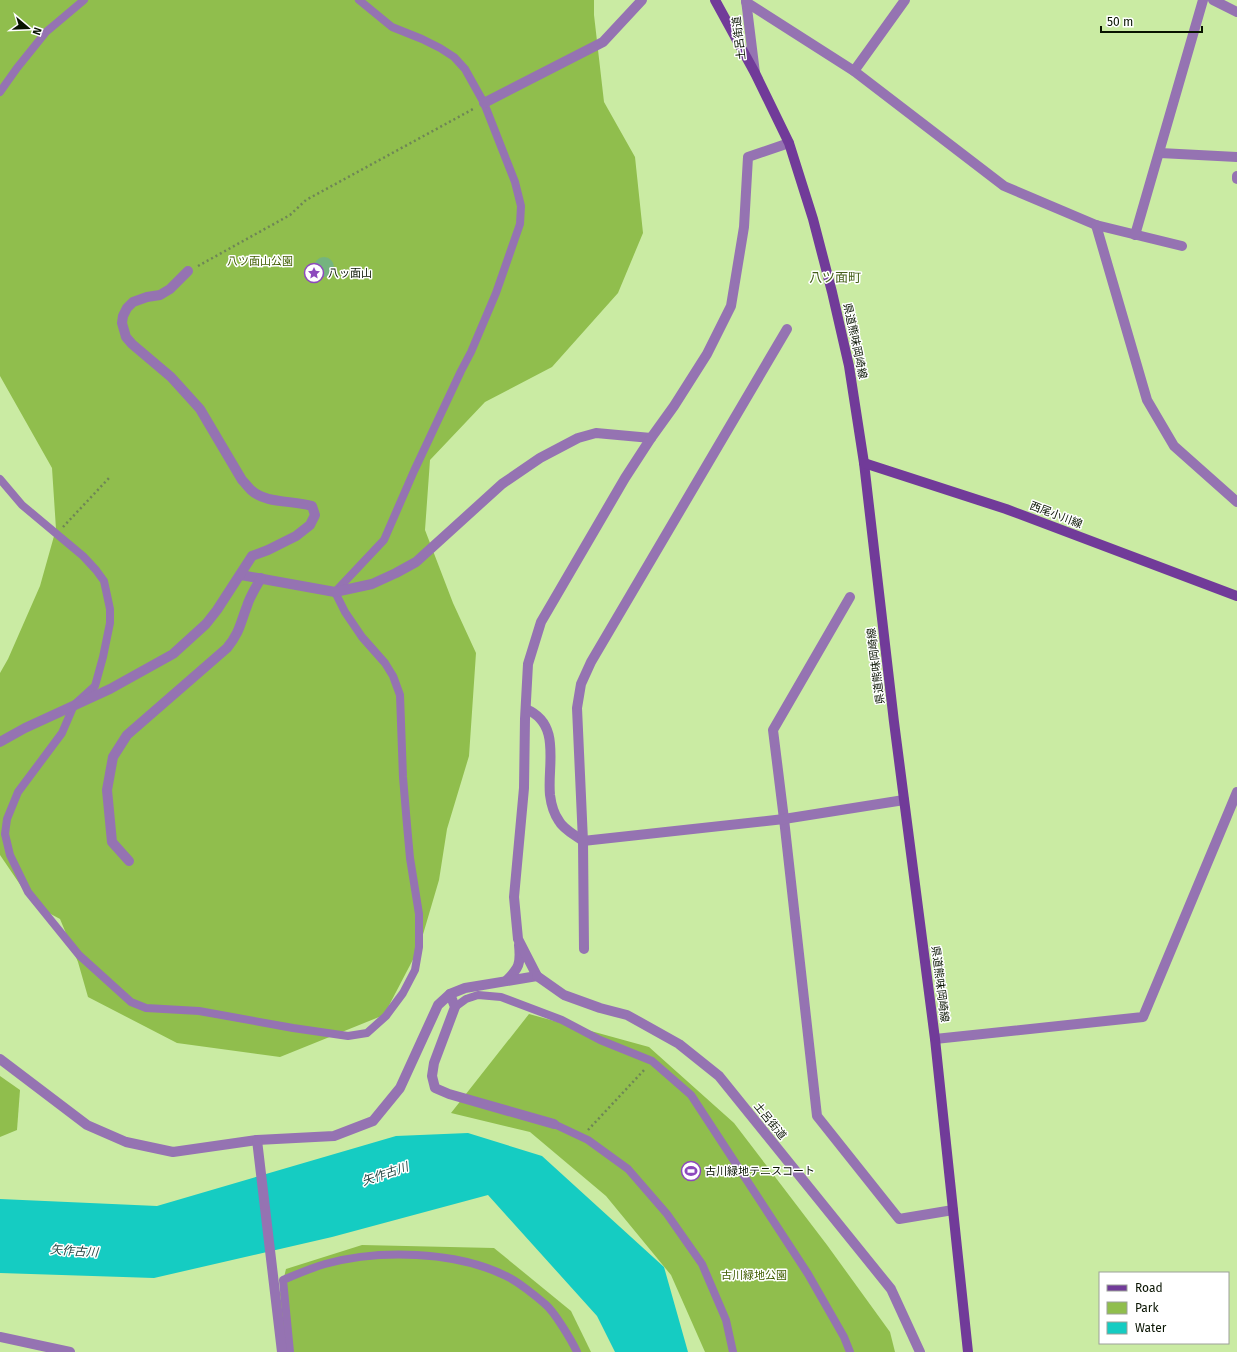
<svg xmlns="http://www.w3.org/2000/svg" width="1237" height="1352" viewBox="0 0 1237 1352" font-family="'Fira Sans','Noto Sans JP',sans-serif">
	<rect width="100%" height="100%" fill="#caeba3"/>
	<!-- green -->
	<g fill="#90be4d">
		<polygon points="0,0 594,0 594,15 604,102 635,157 643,233 618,293 552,367 485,402 430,460 425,530 453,603 476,653 469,756 447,829 439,880 419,948 384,1015 280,1057 177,1043 88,997 78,962 60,919 34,905 0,855 0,673 8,659 40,586 56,529 52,468 0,376"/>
		<polygon points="529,1014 649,1047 734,1123 827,1245 890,1332 895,1352 705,1352 671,1275 606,1196 530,1132 451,1113"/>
		<polygon points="0,1076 20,1090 17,1130 0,1137"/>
		<polygon points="362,1245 494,1248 571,1311 591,1352 285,1352 280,1294 286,1269"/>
	</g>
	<!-- water -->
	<polygon fill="#15ccc2" points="468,1133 542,1156 664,1267 688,1352 615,1352 597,1316 488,1195 332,1237 154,1278 0,1273 0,1199 157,1206 396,1136"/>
	<!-- building -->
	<circle fill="#75b47f" cx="324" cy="267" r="10"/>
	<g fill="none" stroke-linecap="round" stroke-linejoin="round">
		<!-- path -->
		<g stroke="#6e8556" stroke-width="2.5" stroke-dasharray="2 3" stroke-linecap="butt">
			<polyline points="198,266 290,215 306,200 475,108"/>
			<polyline points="63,527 109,478"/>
			<polyline points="588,1130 645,1069"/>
		</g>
		<!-- pedestrian -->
		<g stroke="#9573b2" stroke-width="8">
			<polyline points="0,92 17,68 46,32 84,0"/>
			<polyline points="0,479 22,505 83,556 96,570 104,581 110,609 110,623 103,657 95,686 74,705 62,733 18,792 7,819 5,834 10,855 28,892 79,955 131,1002 146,1008 199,1011 293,1028 348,1036 367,1033 386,1016 403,993 415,970 419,947 419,914 410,858 407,825 403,777 400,695 393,676 385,663 362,637 345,612 335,592 384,540 414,471 461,371 471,352 496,293 520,224 521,206 515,182 484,103 465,69 454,57 440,48 422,39 392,27 359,0"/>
			<polyline points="455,1007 466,999 478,995 501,997 562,1020 600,1040 652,1061 691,1095 808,1274 844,1337 850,1352"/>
			<polyline points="554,1124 588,1140 628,1169 667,1214 702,1264 726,1320 733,1352"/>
			<path d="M 290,1352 L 283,1280 C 297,1274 311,1268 325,1264 C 379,1249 456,1251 506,1276 C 516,1280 537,1297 545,1304 C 554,1311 572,1341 577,1352"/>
		</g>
		<!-- minor -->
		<g stroke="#9573b2" stroke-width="10">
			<polyline points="746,0 755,73"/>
			<polyline points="1213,0 1237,12"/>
			<polyline points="746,2 854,71 1004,186 1096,225 1182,246"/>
			<polyline points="854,71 905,0"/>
			<polyline points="484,103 603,42 642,0"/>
			<polyline points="1160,153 1237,157"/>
			<polyline points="1237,176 1237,179"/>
			<polyline points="1096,225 1147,400 1174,446 1237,502"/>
			<polyline points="1135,235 1203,0"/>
			<polyline points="241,575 335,592 372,584 396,573 416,562 502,484 540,458 578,438 596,433 651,438"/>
			<polyline points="850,597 773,730 784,819 817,1116 899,1219 953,1210"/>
			<path d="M 526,709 C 562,724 547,765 550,795 C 551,803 554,814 559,821 C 563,829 575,835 583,841 L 784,819 L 904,800"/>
			<path d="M 0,742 L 25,728 L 110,689 L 173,654 L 206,624 L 217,610 L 252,556 L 268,550 L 296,536 L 310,525 L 315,515 L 312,506 C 293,500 266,504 251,490 C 248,487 245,483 242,480 L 200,409 L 171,377 L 132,344 L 126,337 L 122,323 L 123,316 L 127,308 L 133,302 L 147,297 L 160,295 L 170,289 L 188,271"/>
			<path d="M 129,861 L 112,842 L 107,790 L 113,757 L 127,735 L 227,648 C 240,632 240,624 247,606 C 250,596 256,587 261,578"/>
			<polyline points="584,949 583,841 577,708 581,684 591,662 787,329"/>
			<path d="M 506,981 C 519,968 521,964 519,945"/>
			<polyline points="450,994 455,1007 434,1063 432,1076 435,1088 449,1094 554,1124"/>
			<polyline points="935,1039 1143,1017 1237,792"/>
			<polyline points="0,1059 87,1125 126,1142 173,1152 257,1140 334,1136 373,1121 400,1088 438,1005 450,994 465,988 537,976 518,939 514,897 524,788 525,719 528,664 541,622 625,478 651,438 674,406 707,354 731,306 744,227 748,157 789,143"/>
			<polyline points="257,1140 282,1352"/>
			<polyline points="0,1337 70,1352"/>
		</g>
		<!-- tertiary -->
		<polyline stroke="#9573b2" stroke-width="10" points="537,976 564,995 600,1008 627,1015 679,1044 719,1076 891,1289 920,1352"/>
		<!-- secondary -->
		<g stroke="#713b99" stroke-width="10">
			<polyline points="715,0 755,73 789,143 813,219 832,292 849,366 864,463 894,722 935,1039 968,1352"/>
			<polyline points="864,463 1006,509 1237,596"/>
		</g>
	</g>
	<!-- icons -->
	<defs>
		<g id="sight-ring" transform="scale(1)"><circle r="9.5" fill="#fff" stroke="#8d49bd" stroke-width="1.5"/><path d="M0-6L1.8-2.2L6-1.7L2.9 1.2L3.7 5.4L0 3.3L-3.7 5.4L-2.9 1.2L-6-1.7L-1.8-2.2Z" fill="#8d49bd"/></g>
		<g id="stadium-ring" transform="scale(1)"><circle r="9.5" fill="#fff" stroke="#8d49bd" stroke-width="1.5"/><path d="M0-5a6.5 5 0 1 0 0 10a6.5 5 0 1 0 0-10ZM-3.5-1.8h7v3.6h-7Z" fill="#8d49bd"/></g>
	</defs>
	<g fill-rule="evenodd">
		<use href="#sight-ring" x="314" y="273"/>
		<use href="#stadium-ring" x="691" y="1171"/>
	</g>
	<g text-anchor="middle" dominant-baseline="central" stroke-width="3" stroke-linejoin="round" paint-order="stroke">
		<!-- street labels -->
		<g font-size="11" fill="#081300" stroke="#fff">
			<text transform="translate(739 38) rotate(-97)">土呂街道</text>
			<text transform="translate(855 341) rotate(78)">県道熊味岡崎線</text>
			<text transform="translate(1056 515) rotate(21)">西尾小川線</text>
			<text transform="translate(876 666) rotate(-97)">県道熊味岡崎線</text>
			<text transform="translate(940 984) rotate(83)">県道熊味岡崎線</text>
			<text transform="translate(770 1121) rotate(51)">土呂街道</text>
		</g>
		<!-- park labels -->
		<g font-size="11" fill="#405e01" stroke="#fff">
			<text x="260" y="261">八ツ面山公園</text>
			<text x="754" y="1275">古川緑地公園</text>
		</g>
		<!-- poi labels -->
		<g font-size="11" fill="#081300" stroke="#fff" text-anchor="start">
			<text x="328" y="273">八ッ面山</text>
			<text x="705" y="1171">古川緑地テニスコート</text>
		</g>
		<!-- water labels -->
		<g font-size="12" font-style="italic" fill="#294946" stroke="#fff">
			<text transform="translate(385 1174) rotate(-19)">矢作古川</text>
			<text transform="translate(74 1251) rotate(4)">矢作古川</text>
		</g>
		<!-- quarter labels -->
		<g font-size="13" fill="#445f19" stroke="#fff">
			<text x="835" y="277">八ツ面町</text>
		</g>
	</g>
	<!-- legend -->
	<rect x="1099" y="1272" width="130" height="72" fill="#ffffff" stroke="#9ca199"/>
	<rect x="1107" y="1285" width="20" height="6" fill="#713b99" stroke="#9ca199"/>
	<text x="1135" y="1292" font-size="12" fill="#081300">Road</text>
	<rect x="1107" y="1302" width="20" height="12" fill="#90be4d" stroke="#9ca199"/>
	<text x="1135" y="1312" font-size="12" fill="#081300">Park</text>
	<rect x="1107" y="1322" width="20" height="12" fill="#15ccc2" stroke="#9ca199"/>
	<text x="1135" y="1332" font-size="12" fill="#081300">Water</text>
	<!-- north arrow -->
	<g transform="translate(28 28) rotate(109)" stroke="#ffffff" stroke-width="3" paint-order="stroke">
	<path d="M0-3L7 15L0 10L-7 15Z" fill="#081300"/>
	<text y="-6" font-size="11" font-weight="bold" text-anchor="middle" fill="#081300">N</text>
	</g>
	<!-- scale -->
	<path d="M1101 26v6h101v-6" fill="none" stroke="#081300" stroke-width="2"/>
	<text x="1107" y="26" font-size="12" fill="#081300" stroke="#ffffff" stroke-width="3" paint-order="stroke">50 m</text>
</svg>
